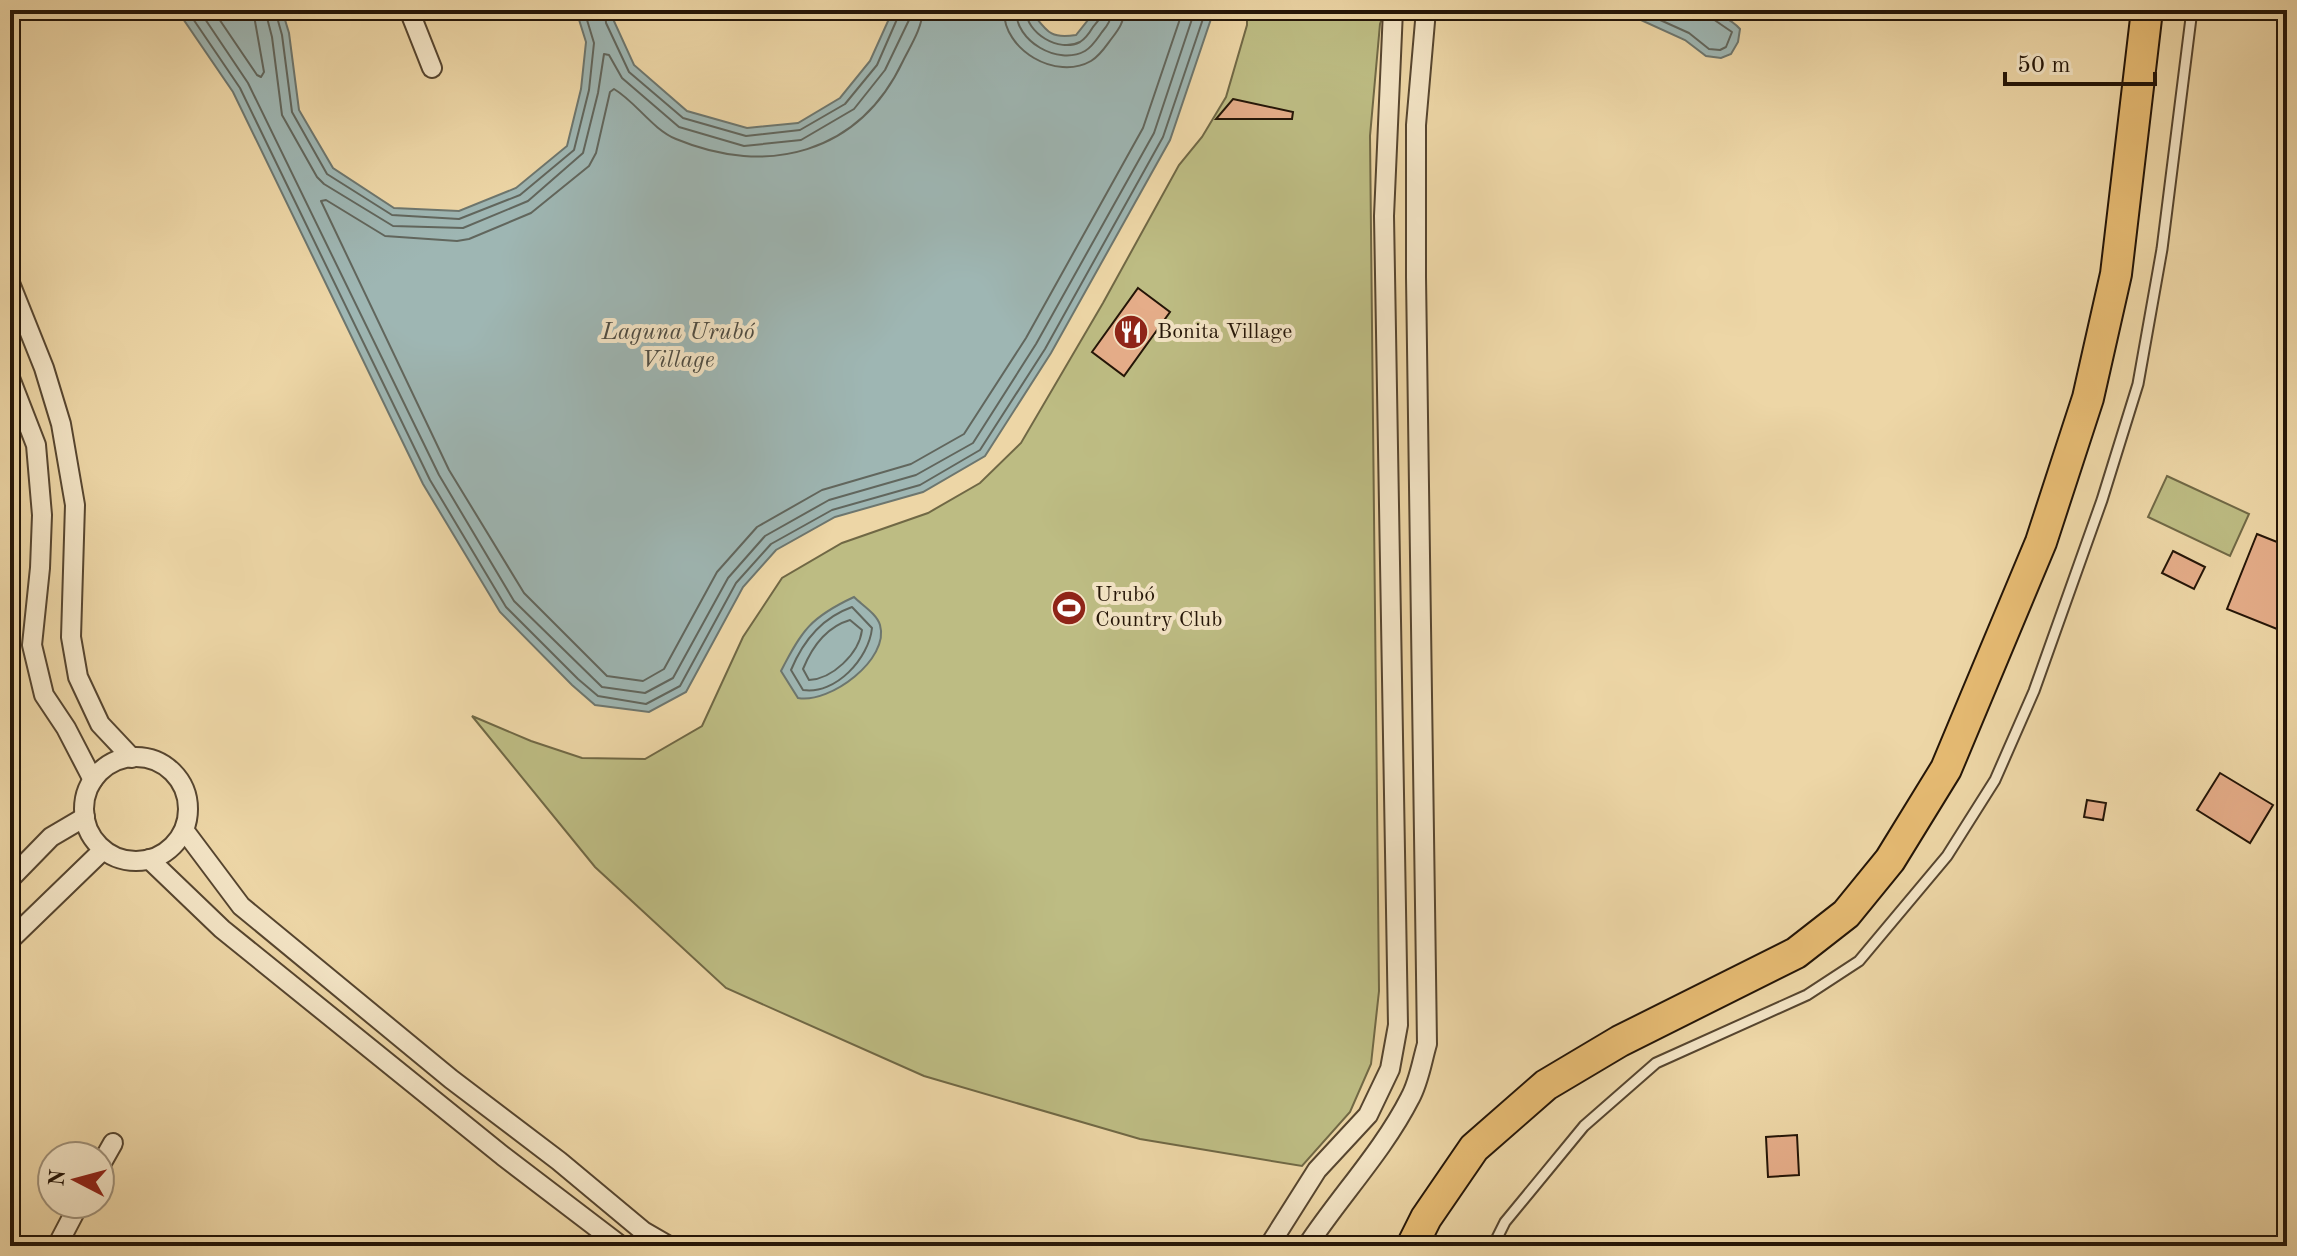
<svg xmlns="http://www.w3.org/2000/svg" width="2297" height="1256" viewBox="0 0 2297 1256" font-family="'Old Standard TT',serif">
	<rect width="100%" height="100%" fill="#edd6a6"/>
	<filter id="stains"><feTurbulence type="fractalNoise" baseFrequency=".0025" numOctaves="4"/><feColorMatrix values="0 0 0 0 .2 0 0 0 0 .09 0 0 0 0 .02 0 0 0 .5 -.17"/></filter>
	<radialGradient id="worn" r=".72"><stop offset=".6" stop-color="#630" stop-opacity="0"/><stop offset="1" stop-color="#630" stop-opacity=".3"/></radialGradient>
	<!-- green -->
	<g fill="#bdbc83" stroke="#706845" stroke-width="2">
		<polygon points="1247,10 1381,10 1384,13 1380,24 1370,136 1379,991 1371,1064 1350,1112 1302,1166 1140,1139 924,1076 726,988 595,867 472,716 531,741 582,758 645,759 702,726 743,637 782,578 842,543 928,513 980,483 1021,443 1103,303 1179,165 1202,137 1226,97 1247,25"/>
		<polygon points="2167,476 2249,514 2230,556 2148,517"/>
	</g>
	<!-- water -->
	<g fill="#9eb6b3" stroke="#6d766e" stroke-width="2">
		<path d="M 177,10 L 282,10 L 289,33 L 299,110 L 333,168 L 394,208 L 459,211 L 516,188 L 567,146 L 581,89 L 586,42 L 576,10 L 612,10 L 613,19 L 634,65 L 687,111 L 747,128 L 798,123 L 840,98 L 870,61 L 893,10 L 1034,10 L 1034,15 C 1048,33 1052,39 1076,35 L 1096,10 L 1214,10 L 1170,140 L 1051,353 L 985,456 L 923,492 L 835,517 L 776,550 L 743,587 L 686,692 L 649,712 L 595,705 L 572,685 L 500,612 L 423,484 L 233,92 Z"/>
		<path d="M 1619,10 C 1656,10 1714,0 1740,29 L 1738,42 L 1731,54 L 1721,58 L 1706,56 L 1685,40 Z"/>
		<path d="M 854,597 C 862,605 877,614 880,625 C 890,659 830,704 798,698 L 781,671 C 802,630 811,617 854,597 Z"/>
	</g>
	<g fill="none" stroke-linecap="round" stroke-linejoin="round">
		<!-- shore -->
		<g stroke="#61665d" stroke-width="2">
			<polyline points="187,10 240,88 430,480 506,607 578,679 598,696 646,704 680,686 736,583 771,544 832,510 920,485 980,450 1045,349 1163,137 1206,10"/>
			<polyline points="199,10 248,83 439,475 514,601 602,687 645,693 673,678 728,578 765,536 829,500 916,475 973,443 1036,344 1154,133 1195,10"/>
			<polyline points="213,10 257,75 261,77 264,72 253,10"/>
			<polyline points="265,10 272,37 282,115 317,177 324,184 393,226 463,228 528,201 583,153 598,93 604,54 609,55 622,78 679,127 744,146 801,140 854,109 885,70 909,20 911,10"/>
			<polyline points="275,10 282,35 292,112 327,174 392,215 459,219 520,195 574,150 589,90 594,43 584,10"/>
			<polyline points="605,10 606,23 629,72 683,118 746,136 800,130 845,104 877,65 901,10"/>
			<path d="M 923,10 C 922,28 911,45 903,61 C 859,154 767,177 676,139 C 652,129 636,102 614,89 L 610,92 L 596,153 L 589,166 L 531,213 L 469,239 L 457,241 L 385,236 L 326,200 L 321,201 L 449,470 L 524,593 L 607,676 L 643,681 L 664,669 L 717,572 L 757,527 L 822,490 L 911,464 L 964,434 L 1026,338 L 1143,128 L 1183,10"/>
			<path d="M 1004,10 C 1003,50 1056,81 1091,61 C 1100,56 1106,46 1112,38 C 1119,29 1124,22 1124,10"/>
			<path d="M 1016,10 C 1015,41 1058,66 1085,51 C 1092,47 1097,39 1102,32 C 1108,25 1111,20 1112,10"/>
			<path d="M 1026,10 C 1026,33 1059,53 1080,42 C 1085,39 1090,32 1093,27 C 1098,21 1101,18 1102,10"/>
			<polyline points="1638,10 1689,33 1709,49 1720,50 1726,47 1732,32 1713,19 1710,10"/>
			<path d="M 852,607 L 872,628 C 869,658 836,695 803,690 L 791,670 C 803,641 821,618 852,607 Z"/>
			<path d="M 850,620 L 862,630 C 859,654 832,679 809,680 L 803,669 C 812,647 826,627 850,620 Z"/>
		</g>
	</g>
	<!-- building -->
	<g fill="#e5ad89" stroke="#241507" stroke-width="2">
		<polygon points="1233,99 1293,112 1292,119 1216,119"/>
		<polygon points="1138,288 1170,312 1124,376 1092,352"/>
		<polygon points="2257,534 2287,546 2287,633 2227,609"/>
		<polygon points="2173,551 2205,567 2194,589 2162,573"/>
		<polygon points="2220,773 2273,805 2250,843 2197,810"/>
		<polygon points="2087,800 2106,803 2103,820 2084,817"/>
		<polygon points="1797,1135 1799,1175 1768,1177 1766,1137"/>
	</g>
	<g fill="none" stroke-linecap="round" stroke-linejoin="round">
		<!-- lane casing -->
		<g stroke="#56452f" stroke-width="13">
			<polyline id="lane" points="1493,1246 1505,1222 1584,1126 1656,1063 1807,995 1859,961 1947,856 1995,780 2034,691 2102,500 2138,384 2162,249 2192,10"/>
		</g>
		<!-- street casing -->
		<g stroke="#56452f" stroke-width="22">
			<g id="street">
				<polyline points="409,10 432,68"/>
				<polyline points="10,283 44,368 61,424 75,505 71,637 78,677 100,724 132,758"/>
				<polyline points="10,378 36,445 42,515 40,568 32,645 44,695 66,728 93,780"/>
				<circle cx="136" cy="809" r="52"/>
				<polyline points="184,830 241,906 451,1079 559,1161 643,1231 669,1246"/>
				<polyline points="149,859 222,929 503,1156 621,1246"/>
				<polyline points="10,879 51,837 85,817"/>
				<polyline points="10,940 103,850"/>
				<polyline points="100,1166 113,1143"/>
				<polyline points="57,1246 79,1204"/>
				<polyline points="1269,1246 1317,1170 1368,1115 1390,1069 1398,1025 1384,216 1393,10"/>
				<path d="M 1307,1246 C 1340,1196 1383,1151 1410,1098 C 1419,1082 1422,1061 1427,1044 L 1416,277 L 1416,125 L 1426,10"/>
			</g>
		</g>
		<!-- primary casing -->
		<g stroke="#241507" stroke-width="34">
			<polyline id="primary" points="1412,1246 1426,1218 1474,1148 1546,1085 1620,1041 1796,953 1846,914 1890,860 1946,769 2041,542 2088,398 2116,274 2147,10"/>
		</g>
		<!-- lane -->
		<use href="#lane" stroke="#f3e4c5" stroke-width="9"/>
		<!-- street -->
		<use href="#street" stroke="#f3e4c5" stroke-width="18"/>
		<!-- primary -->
		<use href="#primary" stroke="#e6bb73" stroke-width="30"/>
	</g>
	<!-- icons -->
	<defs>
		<g id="restaurant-disc" transform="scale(1.8)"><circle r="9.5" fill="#8f2418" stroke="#f3e4c5"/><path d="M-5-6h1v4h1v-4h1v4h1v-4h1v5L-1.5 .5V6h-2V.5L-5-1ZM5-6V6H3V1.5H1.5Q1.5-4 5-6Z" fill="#fff"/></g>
		<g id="stadium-disc" transform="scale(1.8)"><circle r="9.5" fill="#8f2418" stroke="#f3e4c5"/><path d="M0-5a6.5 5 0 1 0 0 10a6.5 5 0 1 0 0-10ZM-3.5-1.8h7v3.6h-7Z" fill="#fff"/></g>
	</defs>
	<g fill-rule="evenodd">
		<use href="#restaurant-disc" x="1131" y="332"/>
		<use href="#stadium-disc" x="1069" y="608"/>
	</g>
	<g text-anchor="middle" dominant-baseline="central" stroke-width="8" stroke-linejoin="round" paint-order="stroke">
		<!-- poi labels -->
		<g font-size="22" fill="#241507" stroke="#f3e4c5" text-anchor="start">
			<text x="1157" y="332">Bonita Village</text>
			<text x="1095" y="595">Urubó<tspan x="1095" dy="25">Country Club</tspan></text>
		</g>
		<!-- water labels -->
		<g font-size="24" font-style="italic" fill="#4f4d43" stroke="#f3e4c5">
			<text x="678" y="333">Laguna Urubó<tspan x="678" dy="28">Village</tspan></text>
		</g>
	</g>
	<!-- margin -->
	<rect width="2297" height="1256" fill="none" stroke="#edd6a6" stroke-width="40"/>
	<rect x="12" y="12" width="2273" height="1232" fill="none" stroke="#241507" stroke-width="4"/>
	<rect x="20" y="20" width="2257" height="1216" fill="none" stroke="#241507" stroke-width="2"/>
	<!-- north arrow -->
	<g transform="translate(76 1180) rotate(276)"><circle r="38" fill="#f3e4c5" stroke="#a09179" stroke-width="2"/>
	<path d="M0-6L14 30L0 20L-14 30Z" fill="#8f2418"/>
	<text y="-12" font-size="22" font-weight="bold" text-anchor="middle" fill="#241507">N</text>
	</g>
	<!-- scale -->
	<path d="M2005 72v12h150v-12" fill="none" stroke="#241507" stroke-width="4"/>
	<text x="2017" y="72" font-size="24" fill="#241507" stroke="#f3e4c5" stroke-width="6" paint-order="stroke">50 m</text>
	<rect width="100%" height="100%" filter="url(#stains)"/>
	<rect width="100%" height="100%" fill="url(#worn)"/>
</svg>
